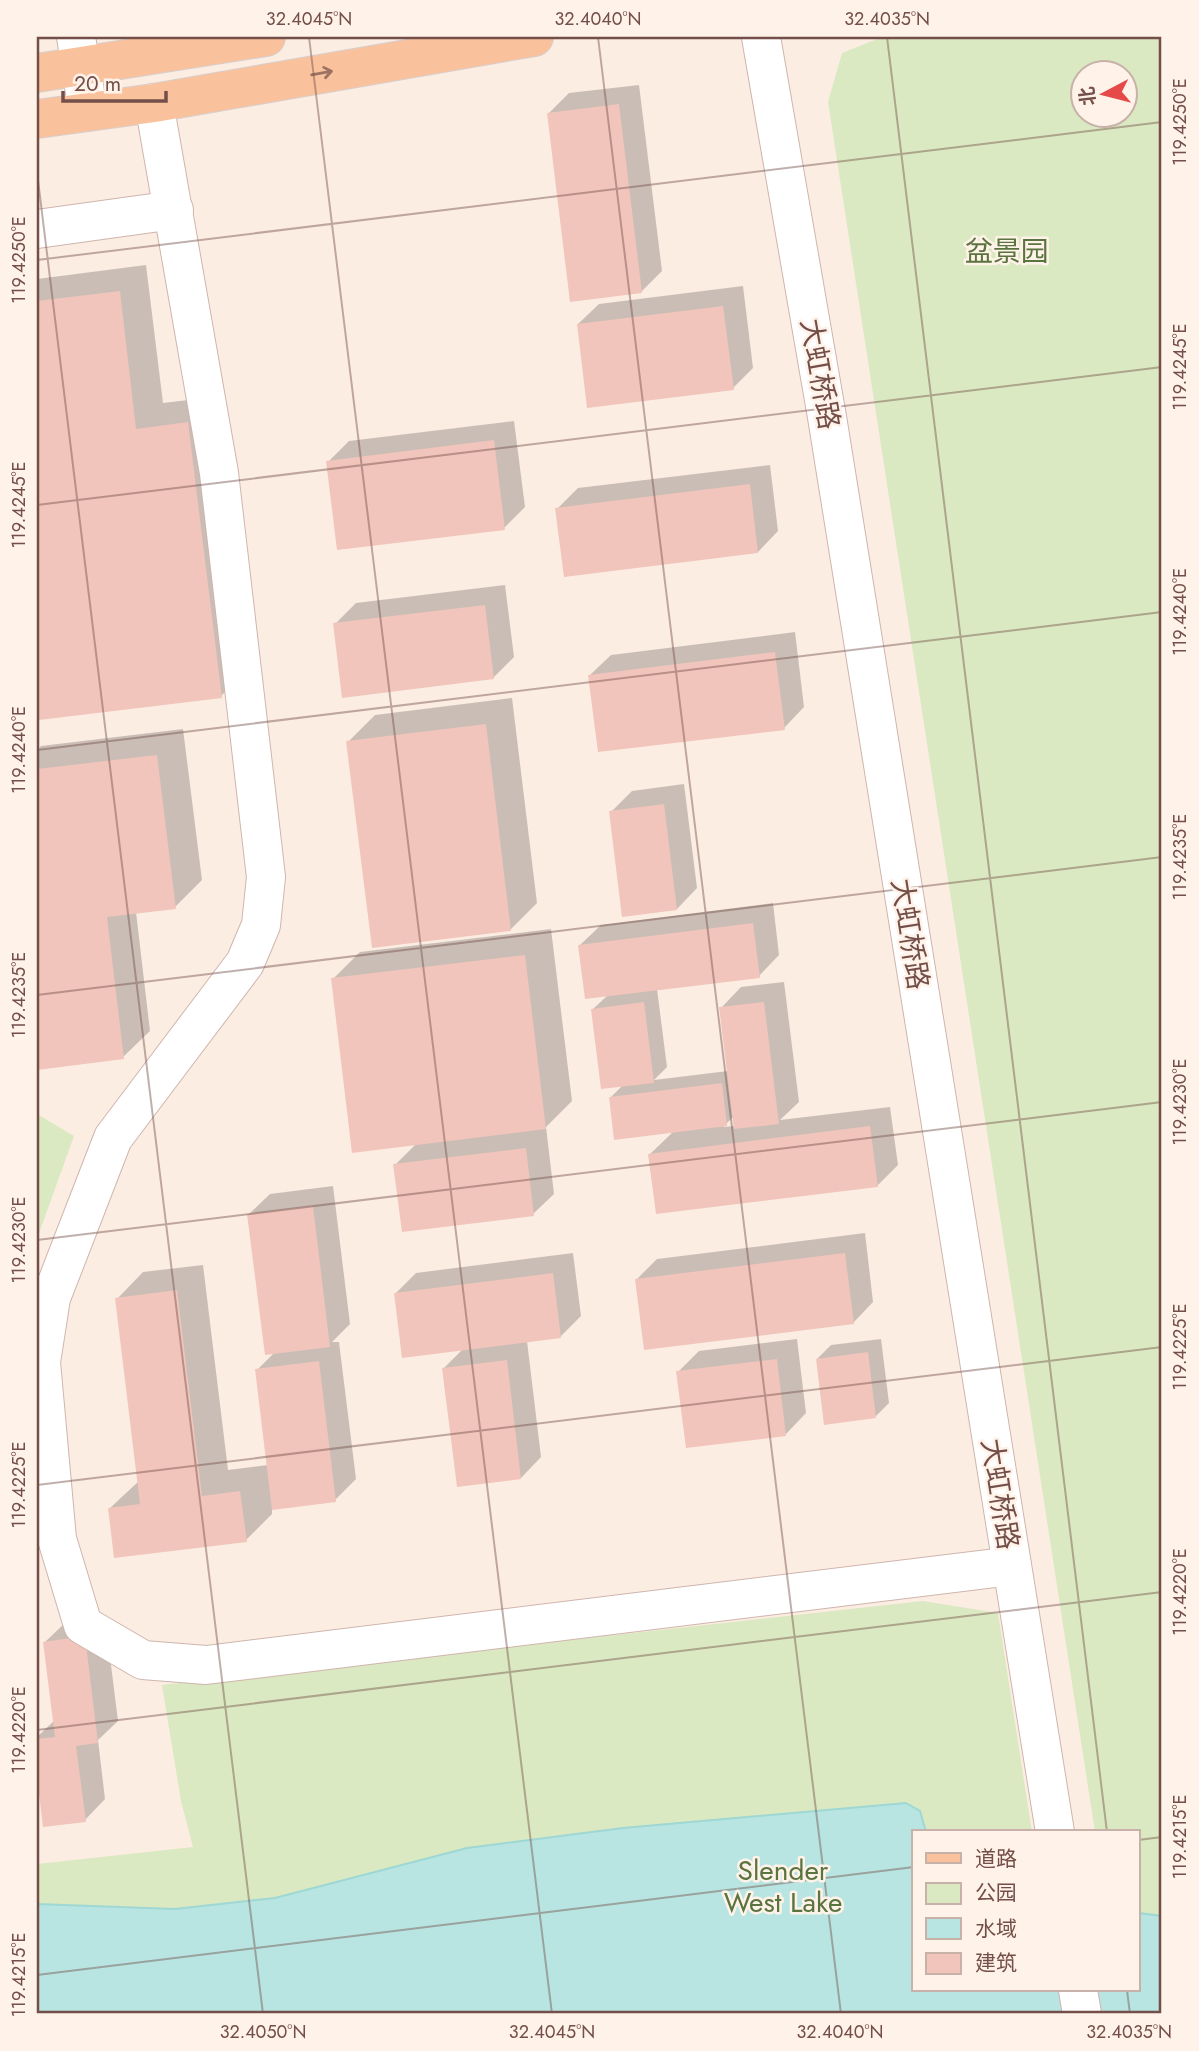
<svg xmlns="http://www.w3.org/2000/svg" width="1199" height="2051" viewBox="0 0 1199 2051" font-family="Jost,'Noto Sans SC',sans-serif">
	<rect width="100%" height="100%" fill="#fcede3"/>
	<!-- green -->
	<g fill="#dae9c2" fill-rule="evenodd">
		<path d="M 882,37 L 1162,37 L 1162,1916 L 1138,1913 L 1138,1832 L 1095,1832 L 828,102 L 842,53 ZM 1084,74 L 1126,74 L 1126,116 L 1084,116 Z"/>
		<polygon points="37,1114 74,1136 37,1239"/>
		<polygon points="923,1601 998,1613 1032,1832 914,1832 914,1990 37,2014 37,1864 193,1847 181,1801 162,1685"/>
	</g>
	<!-- water -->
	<polygon fill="#b8e5e2" stroke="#9ed7d3" stroke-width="2" points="906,1803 920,1811 926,1832 914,1832 914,1990 1138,1990 1138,1913 1162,1916 1162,2014 37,2014 37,1904 175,1909 275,1898 467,1848 623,1828"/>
	<!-- shadow -->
	<g fill="#0003" fill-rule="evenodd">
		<polygon points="639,85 662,271 641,292 548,114 569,93"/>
		<polygon points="146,265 163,403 214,397 248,669 221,696 41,718 37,685 37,279"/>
		<polygon points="743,286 753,368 733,388 578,324 599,304"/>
		<polygon points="514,421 525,507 504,528 328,462 349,441"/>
		<polygon points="770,465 778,531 758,552 557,509 578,488"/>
		<polygon points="505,585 514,657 493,678 335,624 356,603"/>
		<polygon points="795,632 804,707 784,728 590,675 611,655"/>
		<polygon points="512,698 537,903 510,930 348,742 375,715"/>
		<polygon points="183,729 202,880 175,907 136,912 150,1031 123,1057 37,1068 37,751 41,746"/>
		<polygon points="684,784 697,888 677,909 611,812 632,791"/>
		<path d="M 773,903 L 779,955 L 759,976 L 657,989 L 667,1067 L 654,1080 L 728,1071 L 721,1008 L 741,987 L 784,982 L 799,1102 L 780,1120 L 890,1107 L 898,1165 L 877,1186 L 650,1154 L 674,1131 L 611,1097 L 623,1085 L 593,1009 L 608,995 L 580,945 L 601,925 ZM 734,1116 L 735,1126 L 723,1127 Z"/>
		<polygon points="551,929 572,1101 546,1127 554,1194 533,1214 395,1165 416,1144 333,979 360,952"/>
		<polygon points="333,1186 350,1324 332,1342 339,1342 356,1479 335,1500 272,1508 272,1514 246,1540 110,1508 139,1481 117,1299 143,1272 203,1265 228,1470 268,1465 257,1370 275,1352 249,1214 270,1194"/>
		<polygon points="865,1233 873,1302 853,1323 637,1279 657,1259"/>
		<polygon points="573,1253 581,1316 560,1337 527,1341 541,1457 521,1478 444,1368 463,1349 396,1293 416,1273"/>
		<polygon points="797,1339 806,1413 786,1434 678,1372 699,1351"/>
		<polygon points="881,1339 889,1403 875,1417 817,1359 831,1345"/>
		<polygon points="105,1617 118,1721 98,1740 105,1799 85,1820 44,1825 37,1762 37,1737 55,1720 45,1642 66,1622"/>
	</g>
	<!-- building -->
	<g fill="#f1c5bb">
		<polygon points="619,104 642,293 570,302 547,113"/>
		<polygon points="120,291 136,429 188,422 222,698 39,720 37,699 37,301"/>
		<polygon points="723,306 734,390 587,408 577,324"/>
		<polygon points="494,440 505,530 337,550 326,461"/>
		<polygon points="750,484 758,553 564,577 555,508"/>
		<polygon points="485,605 494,679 342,698 333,623"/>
		<polygon points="775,652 785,730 598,752 588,675"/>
		<polygon points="486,724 511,931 372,948 346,741"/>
		<polygon points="157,755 176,909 107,917 124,1059 37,1070 37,769"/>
		<polygon points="664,804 677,910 622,917 609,811"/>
		<polygon points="753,923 760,978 585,999 578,945"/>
		<polygon points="525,955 546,1129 352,1153 331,978"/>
		<polygon points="644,1002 654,1083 601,1089 591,1009"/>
		<polygon points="764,1002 779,1124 734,1129 719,1007"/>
		<polygon points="722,1083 727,1126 614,1140 609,1097"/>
		<polygon points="870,1126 878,1187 656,1214 648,1154"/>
		<polygon points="526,1148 534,1216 402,1232 393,1164"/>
		<polygon points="313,1206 330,1347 265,1355 247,1214"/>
		<polygon points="845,1253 854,1324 644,1350 635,1279"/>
		<polygon points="553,1273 561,1338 402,1358 394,1293"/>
		<polygon points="177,1290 202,1496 240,1491 247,1542 114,1558 108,1508 140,1504 115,1298"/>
		<polygon points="868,1352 876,1418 824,1425 816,1359"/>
		<polygon points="777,1359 786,1436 686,1448 676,1371"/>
		<polygon points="507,1360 521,1479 457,1487 442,1368"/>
		<polygon points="319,1361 336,1502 272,1510 255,1369"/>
		<polygon points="85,1636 98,1743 76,1746 86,1822 43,1827 37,1777 37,1739 55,1737 43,1642"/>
	</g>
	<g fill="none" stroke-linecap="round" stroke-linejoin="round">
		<!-- minor casing -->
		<g stroke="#cfb5ad" stroke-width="40">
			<g id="minor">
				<polyline points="76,37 88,111"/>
				<polyline points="761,37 827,417 1055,1832"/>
				<polyline points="154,103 219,473 266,877 261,925 245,963 113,1138 51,1298 41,1362 57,1539 83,1625 143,1660 206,1665 1012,1566"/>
				<polyline points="37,229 174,210"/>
				<polyline points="1078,1990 1082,2014"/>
			</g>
		</g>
		<!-- major casing -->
		<g stroke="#d8cecc" stroke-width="40">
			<g id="major">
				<polyline points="37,73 266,37"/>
				<polyline points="37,119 154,103 534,37"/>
			</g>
		</g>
		<!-- minor -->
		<use href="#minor" stroke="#fff" stroke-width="38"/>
		<!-- major -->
		<use href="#major" stroke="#fac29c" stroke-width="38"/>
	</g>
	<!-- one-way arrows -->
	<defs><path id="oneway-shaft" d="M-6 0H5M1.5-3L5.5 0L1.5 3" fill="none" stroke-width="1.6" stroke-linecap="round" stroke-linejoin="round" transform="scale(1.75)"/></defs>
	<use stroke="#9c7262" href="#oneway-shaft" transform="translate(322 73) rotate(-10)"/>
	<!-- ticks -->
	<path fill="none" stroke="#744f49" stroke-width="2" stroke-opacity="0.45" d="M 309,37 L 552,2014M 598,37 L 841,2014M 887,37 L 1107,1832M 37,172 L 263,2014M 37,260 L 1162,122M 37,505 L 1162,367M 37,750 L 1162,612M 37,995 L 1162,857M 37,1240 L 1162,1102M 37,1485 L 1162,1347M 37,1730 L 1162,1592M 1138,1840 L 1162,1837M 37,1975 L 914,1867M 1127,1990 L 1130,2014"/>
	<g text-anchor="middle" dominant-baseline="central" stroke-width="5" stroke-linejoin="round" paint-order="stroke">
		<!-- park labels -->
		<g font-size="28" fill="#5a743f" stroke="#fff2e9">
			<text x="1007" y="251">盆景园</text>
			<text x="783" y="1870">Slender<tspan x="783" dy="32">West Lake</tspan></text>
		</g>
		<!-- street labels -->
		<g font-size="28" fill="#744f49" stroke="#fff2e9">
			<text transform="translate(820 374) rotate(80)">大虹桥路</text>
			<text transform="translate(910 934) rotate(81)">大虹桥路</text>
			<text transform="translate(1000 1494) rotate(81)">大虹桥路</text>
		</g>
	</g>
	<!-- border -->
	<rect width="1199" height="2051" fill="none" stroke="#fff2e9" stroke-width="77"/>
	<!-- legend -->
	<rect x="912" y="1830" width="228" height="161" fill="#fff2e9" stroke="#c7b1a9" stroke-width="2"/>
	<rect x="926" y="1853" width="35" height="10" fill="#fac29c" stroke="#c7b1a9" stroke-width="2"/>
	<text x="975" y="1866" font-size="21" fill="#744f49">道路</text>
	<rect x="926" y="1883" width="35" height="21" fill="#dae9c2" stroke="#c7b1a9" stroke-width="2"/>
	<text x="975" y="1900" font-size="21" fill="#744f49">公园</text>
	<rect x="926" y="1918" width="35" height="21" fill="#b8e5e2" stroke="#c7b1a9" stroke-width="2"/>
	<text x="975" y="1936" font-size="21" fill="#744f49">水域</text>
	<rect x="926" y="1953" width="35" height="21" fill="#f1c5bb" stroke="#c7b1a9" stroke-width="2"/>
	<text x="975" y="1970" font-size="21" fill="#744f49">建筑</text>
	<!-- north arrow -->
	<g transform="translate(1104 94) rotate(263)"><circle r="33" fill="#fff2e9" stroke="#c7b1a9" stroke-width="2"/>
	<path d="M0-5L12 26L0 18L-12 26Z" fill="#e54a49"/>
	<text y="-10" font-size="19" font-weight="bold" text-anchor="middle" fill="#744f49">北</text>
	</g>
	<!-- scale -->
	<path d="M63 91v10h103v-10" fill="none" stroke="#744f49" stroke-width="3.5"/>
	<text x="74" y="91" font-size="21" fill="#744f49" stroke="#fff2e9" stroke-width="5" paint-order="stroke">20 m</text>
	<rect x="38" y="38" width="1122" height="1974" fill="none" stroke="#744f49" stroke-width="2.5"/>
	<g font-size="18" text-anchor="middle" fill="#744f49">
		<text x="309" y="25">32.4045°N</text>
		<text x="598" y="25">32.4040°N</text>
		<text x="887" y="25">32.4035°N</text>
		<text transform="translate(1180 122) rotate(-90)" y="6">119.4250°E</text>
		<text transform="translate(19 260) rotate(-90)" y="6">119.4250°E</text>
		<text transform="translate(1180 367) rotate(-90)" y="6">119.4245°E</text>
		<text transform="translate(19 505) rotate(-90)" y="6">119.4245°E</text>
		<text transform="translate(1180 612) rotate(-90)" y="6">119.4240°E</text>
		<text transform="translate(19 750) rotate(-90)" y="6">119.4240°E</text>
		<text transform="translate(1180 857) rotate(-90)" y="6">119.4235°E</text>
		<text transform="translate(19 995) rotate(-90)" y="6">119.4235°E</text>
		<text transform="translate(1180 1102) rotate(-90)" y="6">119.4230°E</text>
		<text transform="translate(19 1240) rotate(-90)" y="6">119.4230°E</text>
		<text transform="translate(1180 1347) rotate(-90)" y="6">119.4225°E</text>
		<text transform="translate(19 1485) rotate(-90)" y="6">119.4225°E</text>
		<text transform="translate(1180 1592) rotate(-90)" y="6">119.4220°E</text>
		<text transform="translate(19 1730) rotate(-90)" y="6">119.4220°E</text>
		<text transform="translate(1180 1837) rotate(-90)" y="6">119.4215°E</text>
		<text transform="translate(19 1975) rotate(-90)" y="6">119.4215°E</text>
		<text x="263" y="2038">32.4050°N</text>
		<text x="552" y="2038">32.4045°N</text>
		<text x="840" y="2038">32.4040°N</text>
		<text x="1129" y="2038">32.4035°N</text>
	</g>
</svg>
